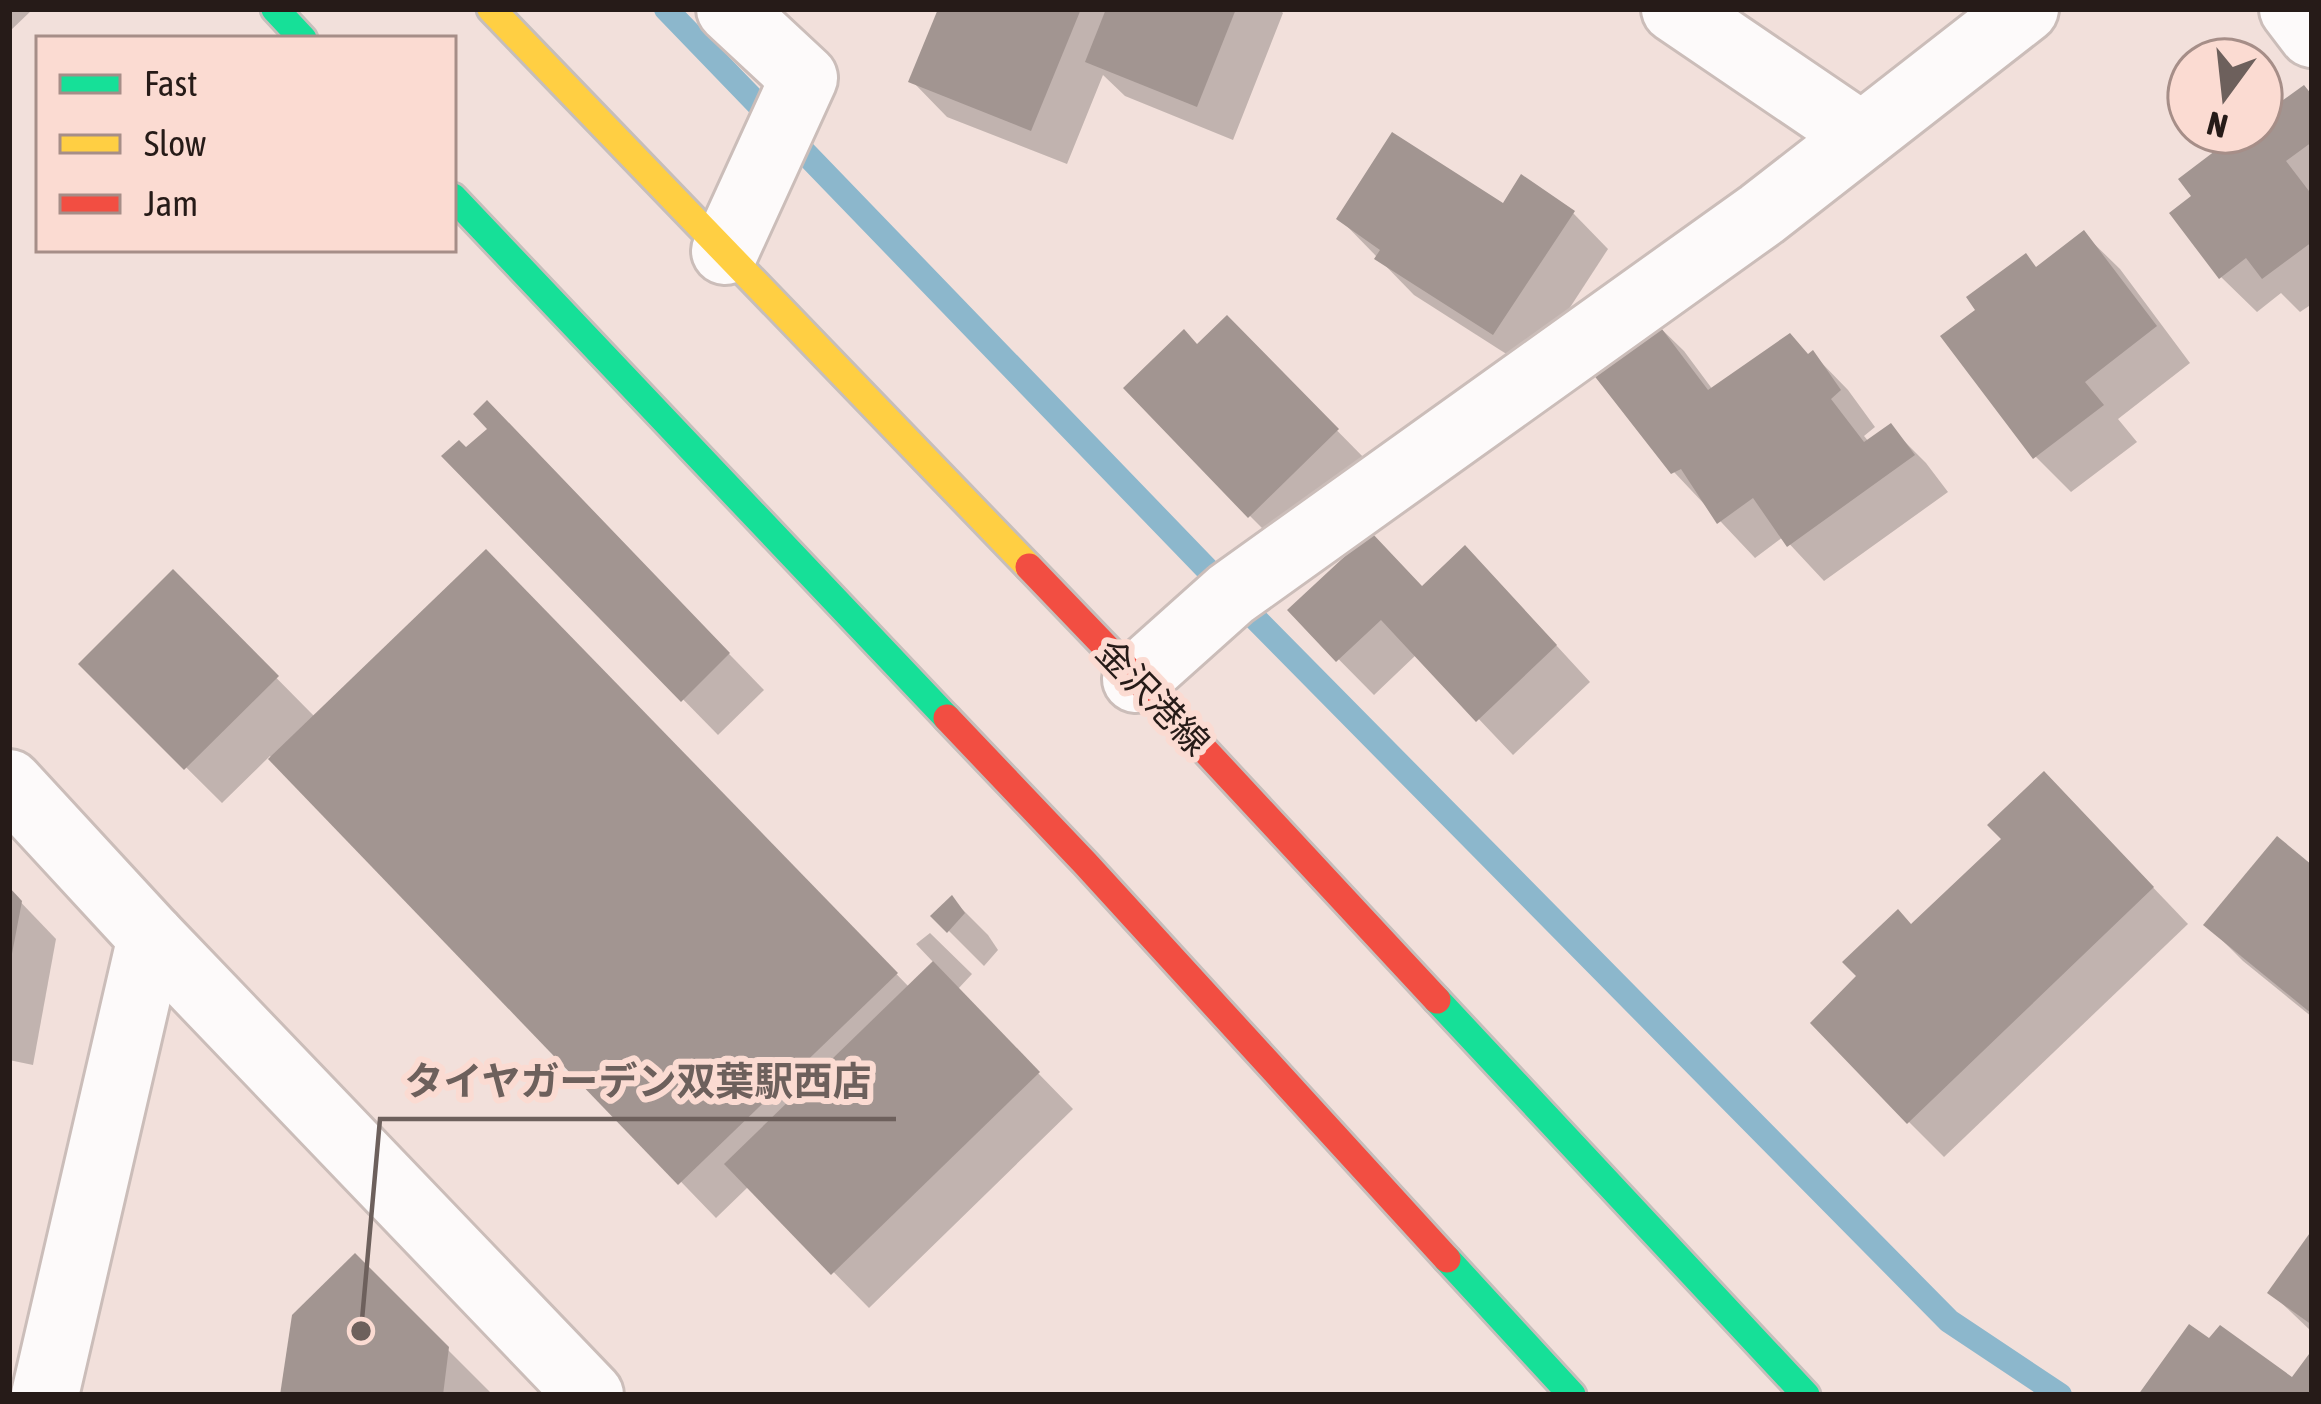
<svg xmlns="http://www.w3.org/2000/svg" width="2321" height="1404" viewBox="0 0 2321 1404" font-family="'Asap Condensed','Noto Sans JP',sans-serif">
	<rect width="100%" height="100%" fill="#f2e0db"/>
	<!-- shadow -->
	<g fill="#0003">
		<polygon points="9,9 33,9 9,32"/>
		<polygon points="941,9 1279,9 1283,13 1233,140 1125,96 1103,75 1067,164 947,117 912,81"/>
		<polygon points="2312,97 2312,304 2300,312 2281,293 2257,312 2221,277 2195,197 2246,132 2261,132 2261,120"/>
		<polygon points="1504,207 1573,213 1608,249 1530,369 1414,295 1340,219"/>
		<polygon points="2084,234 2120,269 2190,363 2118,419 2137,442 2071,492 2036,457 1979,310"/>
		<polygon points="1648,316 1684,351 1713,390 1813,354 1848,390 1875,427 1864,436 1869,442 1890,427 1926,463 1948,492 1824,581 1783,537 1755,558 1674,472"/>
		<polygon points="1227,319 1372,466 1285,551 1250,516 1198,347"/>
		<polygon points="522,440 764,690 718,735 445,456"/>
		<polygon points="173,573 314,716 521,588 909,987 934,963 916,944 930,933 972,974 957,990 1073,1109 869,1308 749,1186 716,1218 270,756 222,803 82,664"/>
		<polygon points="1500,584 1590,682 1513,755 1417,654 1374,695 1291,611"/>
		<polygon points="2079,810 2188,924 1944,1157 1909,1122 1912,927"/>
		<polygon points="2312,868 2312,1017 2243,961 2207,925"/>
		<polygon points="9,890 56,939 33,1065 9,1060"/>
		<polygon points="952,899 988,935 998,950 984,966 934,916"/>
		<polygon points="2312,1235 2312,1332 2271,1293"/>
		<polygon points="355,1257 493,1395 283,1395"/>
	</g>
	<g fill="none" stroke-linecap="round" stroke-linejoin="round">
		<!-- stream -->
		<polyline stroke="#8cb7cc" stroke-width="24" points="666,9 1231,594 1949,1321 2060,1395"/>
	</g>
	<!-- building -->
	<g fill="#a29591">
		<polygon points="938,9 1081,9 1031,131 908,82"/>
		<polygon points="1106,9 1236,9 1197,107 1085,62"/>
		<polygon points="2304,85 2312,95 2312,142 2286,161 2312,195 2312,242 2262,279 2246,258 2219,279 2169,213 2191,196 2178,179 2240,132 2261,132 2261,116"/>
		<polygon points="1392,132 1503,203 1521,174 1575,211 1493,335 1374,259 1380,250 1336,219"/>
		<polygon points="2084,230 2157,326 2085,382 2104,405 2033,459 1940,336 1975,310 1966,297 2026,253 2036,267"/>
		<polygon points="1649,312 1708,390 1790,333 1808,354 1813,350 1841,390 1831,399 1864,442 1891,423 1915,455 1787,547 1753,498 1717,524 1681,469 1671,474 1582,360"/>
		<polygon points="1227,315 1339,429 1248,518 1123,388 1184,329 1197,344"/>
		<polygon points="487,400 730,653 681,702 441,456 459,440 466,447 487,429 473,414"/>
		<polygon points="1371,532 1422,586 1465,545 1557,645 1476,722 1381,620 1336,662 1287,610"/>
		<polygon points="486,549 898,973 678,1185 268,759"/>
		<polygon points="173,569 279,676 184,770 78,664"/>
		<polygon points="2044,771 2154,887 1907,1124 1810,1023 1856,976 1842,962 1898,909 1911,924 2001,839 1987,825"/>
		<polygon points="2277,836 2312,865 2312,1014 2203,925"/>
		<polygon points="9,887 22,901 11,959 9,959"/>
		<polygon points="952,895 965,913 947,933 930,916"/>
		<polygon points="933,961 1040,1072 831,1275 724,1164"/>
		<polygon points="2312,1230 2312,1325 2267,1293"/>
		<polygon points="355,1253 449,1347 443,1395 280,1395 292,1315"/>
		<polygon points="2189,1324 2209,1338 2220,1325 2292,1377 2312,1350 2312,1395 2138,1395"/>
	</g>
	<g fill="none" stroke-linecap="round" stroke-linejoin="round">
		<!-- street casing -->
		<g stroke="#cbbdb9" stroke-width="72">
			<g id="street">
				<polyline points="1675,9 1862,136"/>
				<polyline points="2293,9 2312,34"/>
				<polyline points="725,251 804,78 730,9"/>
				<polyline points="1136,679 1231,594 1762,214 2025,9"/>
				<polyline points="9,783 151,937 45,1395"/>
				<polyline points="151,937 590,1395"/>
			</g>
		</g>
		<!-- fast casing -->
		<g stroke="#c6bebb" stroke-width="33">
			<g id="fast">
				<polyline points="275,9 303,39"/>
				<polyline points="453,197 947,718"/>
				<polyline points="1437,1000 1806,1395"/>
				<polyline points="1447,1259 1572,1395"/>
			</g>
		</g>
		<!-- slow casing -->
		<g stroke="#c6bebb" stroke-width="33">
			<polyline id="slow" points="491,9 1029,567"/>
		</g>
		<!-- jam casing -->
		<g stroke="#c6bebb" stroke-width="33">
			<g id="jam">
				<polyline points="1029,567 1199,744 1437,1000"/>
				<polyline points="947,718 1085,863 1447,1259"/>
			</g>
		</g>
		<!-- street -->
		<use href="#street" stroke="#fdfafa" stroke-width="66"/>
		<!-- fast -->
		<use href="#fast" stroke="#16e098" stroke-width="27"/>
		<!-- slow -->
		<use href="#slow" stroke="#ffcf43" stroke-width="27"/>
		<!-- jam -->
		<use href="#jam" stroke="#f24e42" stroke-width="27"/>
	</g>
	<g text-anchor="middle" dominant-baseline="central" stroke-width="12" stroke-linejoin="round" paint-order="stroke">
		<!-- street labels -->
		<g font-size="36" fill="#261b18" stroke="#fbdbd2">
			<text transform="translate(1153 697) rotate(46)">金沢港線</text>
		</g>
	</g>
	<!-- callouts -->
	<path fill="none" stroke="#6d605c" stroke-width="4.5" d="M361 1331L380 1119H896"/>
	<circle fill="#6d605c" stroke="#fbdbd2" stroke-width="4.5" cx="361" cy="1331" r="12"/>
	<g font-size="39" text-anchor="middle" font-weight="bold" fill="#6d605c" stroke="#fbdbd2" stroke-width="12" stroke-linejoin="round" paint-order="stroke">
		<text x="638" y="1095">タイヤガーデン双葉駅西店</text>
	</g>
	<!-- border -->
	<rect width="2321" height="1404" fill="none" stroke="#261b18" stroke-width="24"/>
	<!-- legend -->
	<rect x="36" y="36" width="420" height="216" fill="#fbdbd2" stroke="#a68e88" stroke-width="3"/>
	<rect x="60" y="75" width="60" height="18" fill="#16e098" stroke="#a68e88" stroke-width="3"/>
	<text x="144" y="96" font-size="36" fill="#261b18">Fast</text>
	<rect x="60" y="135" width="60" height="18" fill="#ffcf43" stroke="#a68e88" stroke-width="3"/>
	<text x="144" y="156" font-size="36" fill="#261b18">Slow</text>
	<rect x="60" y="195" width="60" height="18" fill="#f24e42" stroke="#a68e88" stroke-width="3"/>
	<text x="144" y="216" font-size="36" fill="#261b18">Jam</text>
	<!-- north arrow -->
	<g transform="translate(2225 96) rotate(195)"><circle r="57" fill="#fbdbd2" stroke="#a68e88" stroke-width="3"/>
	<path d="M0-9L21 45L0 30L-21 45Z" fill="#6d605c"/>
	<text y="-18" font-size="33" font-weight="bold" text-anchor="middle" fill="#261b18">N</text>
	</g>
</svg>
